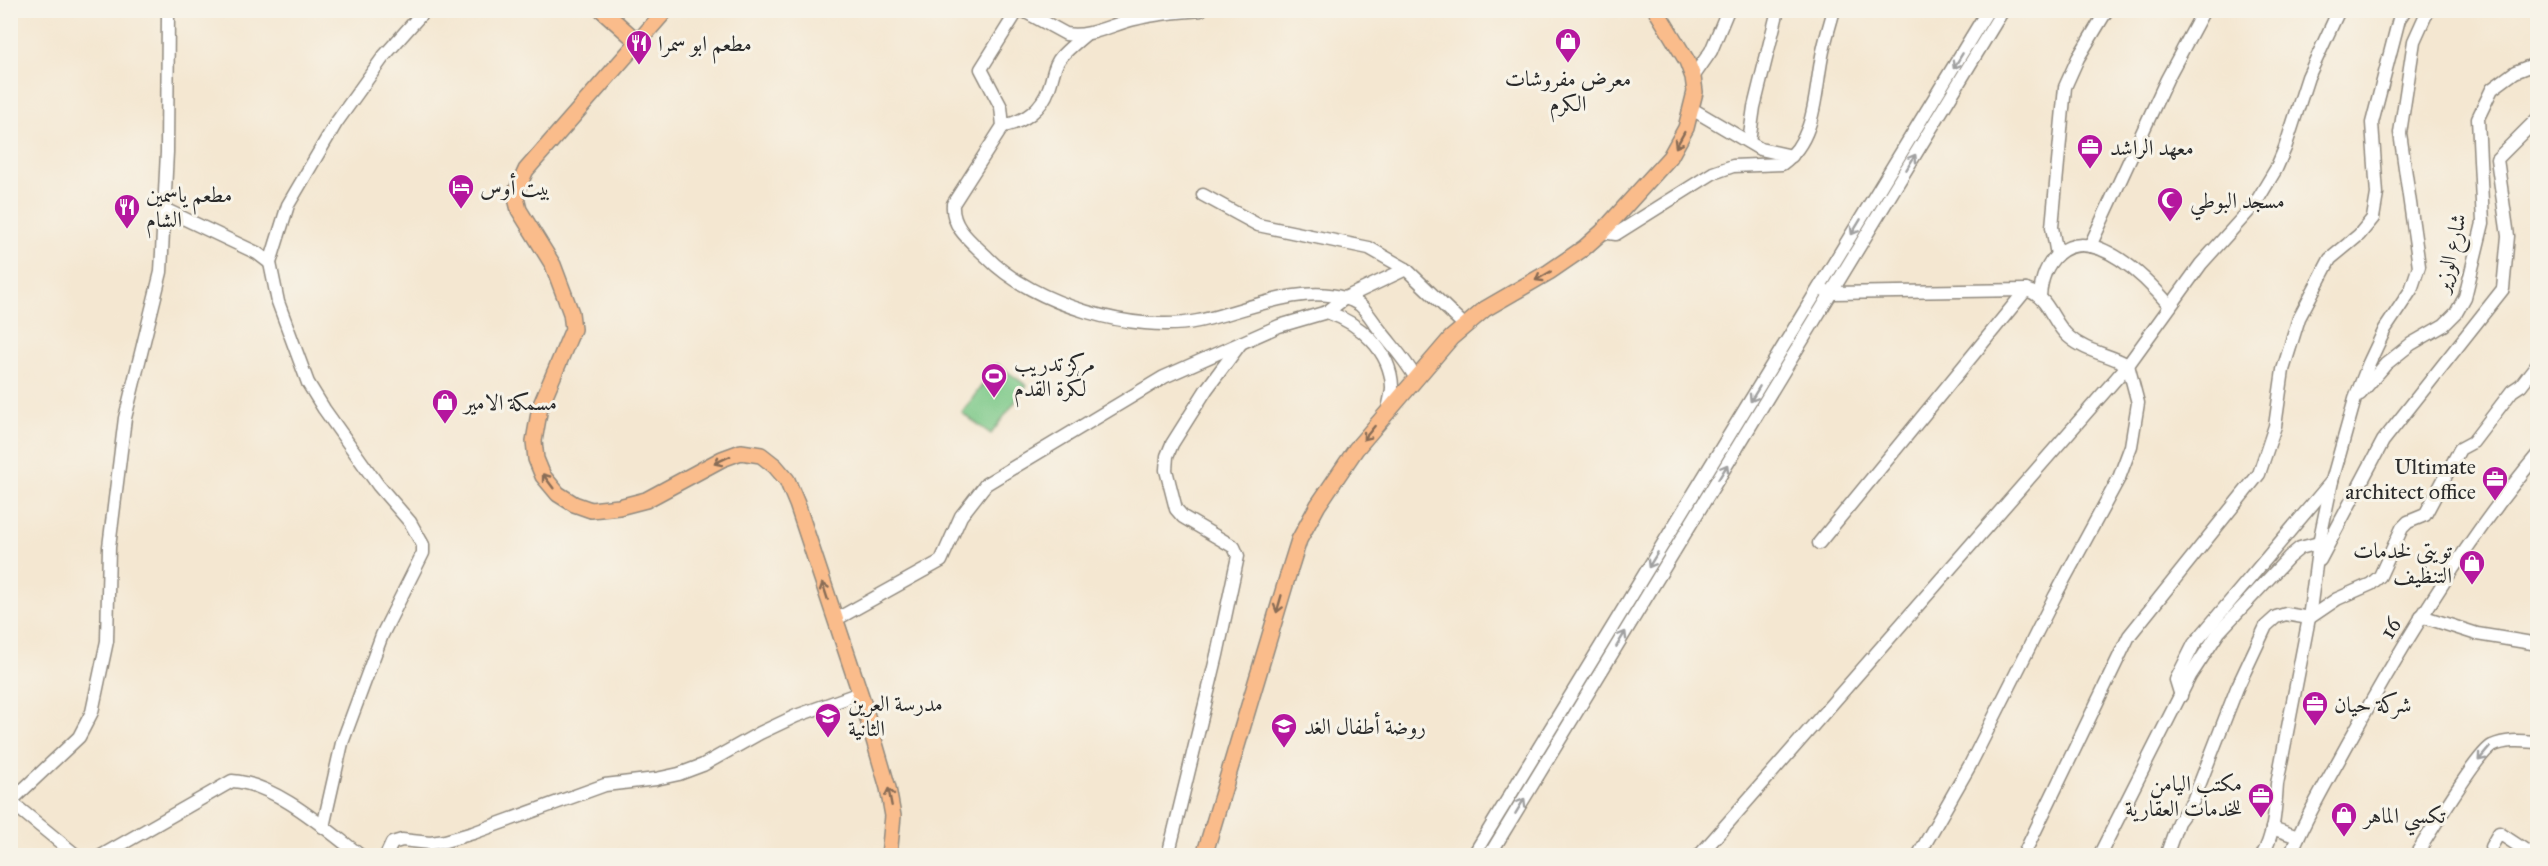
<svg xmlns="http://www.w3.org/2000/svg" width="2548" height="866" viewBox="0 0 2548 866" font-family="'IM FELL Great Primer',Amiri,serif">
	<rect width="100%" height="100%" fill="#f7f3e8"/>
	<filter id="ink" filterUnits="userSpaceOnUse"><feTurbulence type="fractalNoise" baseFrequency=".0167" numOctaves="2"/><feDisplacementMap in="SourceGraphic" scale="12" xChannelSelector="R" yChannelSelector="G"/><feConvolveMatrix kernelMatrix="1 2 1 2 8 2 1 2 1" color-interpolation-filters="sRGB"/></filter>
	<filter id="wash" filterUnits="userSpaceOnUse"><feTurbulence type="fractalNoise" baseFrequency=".008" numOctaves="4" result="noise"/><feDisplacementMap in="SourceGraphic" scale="24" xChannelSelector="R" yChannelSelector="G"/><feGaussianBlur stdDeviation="1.35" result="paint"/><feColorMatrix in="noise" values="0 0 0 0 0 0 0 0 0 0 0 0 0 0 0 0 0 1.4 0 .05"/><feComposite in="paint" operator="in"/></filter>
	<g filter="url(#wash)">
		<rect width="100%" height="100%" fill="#f4e7d1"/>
		<!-- green -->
		<polygon fill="#79c786" stroke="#527958" stroke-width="1.5" points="997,364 1027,386 991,434 962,413"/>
	</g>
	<g filter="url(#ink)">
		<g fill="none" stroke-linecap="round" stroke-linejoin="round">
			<!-- minor casing -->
			<g stroke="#90897e" stroke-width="15">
				<g id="minor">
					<path d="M 1018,10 L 981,69 L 1001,107 L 1003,126 L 953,204 C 951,228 972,242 988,258 C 1033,304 1135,334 1198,321 C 1243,312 1299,284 1344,298 C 1349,299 1356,302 1360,305 C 1369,313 1375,325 1383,334 C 1394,348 1406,361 1415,377"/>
					<path d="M 1022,10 L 1066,34 C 1090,38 1112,24 1135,19 C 1156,13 1179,12 1201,10"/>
					<polyline points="1693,77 1711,51 1728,10"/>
					<polyline points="1692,109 1760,149 1792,156"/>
					<path d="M 1003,126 C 1024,122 1042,109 1049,88 C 1053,78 1053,66 1061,57 C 1065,52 1079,40 1085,35"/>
					<polyline points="1749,142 1754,107 1778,10"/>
					<polyline points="1203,195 1258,225 1369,248 1406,269 1464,325"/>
					<polyline points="164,209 257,253 270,263"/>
					<path d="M 1602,232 L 1616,234 L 1713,173 L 1733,166 L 1782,164 C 1818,138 1814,91 1823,51 C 1826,37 1830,24 1834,10"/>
					<polyline points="2090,246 2167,79 2204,10"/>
					<polyline points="2057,255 2052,227 2065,87 2078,58 2107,10"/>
					<path d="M 1826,291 L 1832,293 L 2026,290 C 2049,296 2052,323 2069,337 C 2086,352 2109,354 2128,365 L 2138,403 L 2131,446 L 2119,478 L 2055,596 L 1970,765 L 1918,856"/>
					<path d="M 2040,296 C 2041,281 2046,265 2058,254 C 2094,223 2149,281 2170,306"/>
					<path d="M 1327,312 C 1359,323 1391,350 1392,387 C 1392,394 1389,403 1388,410"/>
					<polyline points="2360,394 2386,364 2411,344 2444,325 2456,313 2465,297 2483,223 2478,118 2492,89 2515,72 2538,63"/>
					<polyline points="1819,543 2026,290"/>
					<polyline points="2320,560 2383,441 2503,289 2508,236 2497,159 2538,118"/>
					<polyline points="2421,616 2477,634 2538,644"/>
					<polyline points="835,620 941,561 961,516 986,484 1164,377 1279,326 1327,312 1345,298 1406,269"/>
					<polyline points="2181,696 2176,680 2194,644 2332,481"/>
					<polyline points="10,802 79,737 92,712 107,641 109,547 125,418 161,272 167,152 168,10"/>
					<polyline points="11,802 77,856"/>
					<polyline points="323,827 342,743 382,635 423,553 423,545 410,522 378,485 324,409 308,383 278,302 270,263 288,205 336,123 384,56 425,10"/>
					<polyline points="2272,828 2298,837"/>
					<polyline points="2491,847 2499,833 2534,856"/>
					<path d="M 101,856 L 232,781 C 275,783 327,830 361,856"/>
					<polyline points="386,856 392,843 402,840 430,843 445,841 473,833 605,785 656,779 679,774 703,765 760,733 796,716 860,693"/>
					<polyline points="1168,856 1217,655 1238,556 1234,547 1183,517 1176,509 1166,470 1167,456 1172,444 1206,390 1241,343"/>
					<polyline points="1473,856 1988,10"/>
					<polyline points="1489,856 2003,10"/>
					<polyline points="1699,856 2128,365 2201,264 2255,204 2276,169 2285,148 2308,77 2339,10"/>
					<polyline points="2023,856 2129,636 2259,474 2275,426 2283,370 2299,318 2330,259 2359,235 2373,218 2377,194 2372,123 2399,19 2405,10"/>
					<polyline points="2099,856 2190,676 2219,632 2289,557 2300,548 2319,543"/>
					<polyline points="2166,856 2178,822 2193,801 2237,688 2266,626 2276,617 2286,614 2309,618 2337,599 2371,584 2380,576 2402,528 2408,522 2425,515 2460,449 2473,442 2512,391 2521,385 2538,363"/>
					<path d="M 2262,856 C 2275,833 2275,809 2277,784 L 2309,618 L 2319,543 L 2332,481 L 2355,399 L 2369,363 L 2385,329 L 2411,290 L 2419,266 L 2400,133 L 2414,41 L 2428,10"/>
					<path d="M 2290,856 C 2305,818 2327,782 2346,747 C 2401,646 2464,542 2538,454"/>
					<path d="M 2415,856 C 2427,838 2478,752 2492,746 C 2507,739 2522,741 2538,742"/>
				</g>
			</g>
			<!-- major casing -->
			<g stroke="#90897e" stroke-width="18">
				<g id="major">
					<polyline points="602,10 639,43"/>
					<polyline points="666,10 526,170 515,194 519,210 553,265 571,313 573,329 540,407 534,441 536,459 543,476 558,494 574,504 591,510 619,507 646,500 722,459 741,452 761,455 775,466 787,480 797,504 862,699 888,788 893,816 889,856"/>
					<polyline points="1204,856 1288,575 1299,540 1318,505 1356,449 1451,338 1485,309 1549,272 1584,248 1602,232 1670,157 1686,128 1695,92 1693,77 1687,61 1656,10"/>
				</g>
			</g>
			<!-- minor -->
			<use href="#minor" stroke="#fff" stroke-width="12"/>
			<!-- major -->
			<use href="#major" stroke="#fabc8b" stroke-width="15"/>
		</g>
		<!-- one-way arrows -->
		<defs><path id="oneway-shaft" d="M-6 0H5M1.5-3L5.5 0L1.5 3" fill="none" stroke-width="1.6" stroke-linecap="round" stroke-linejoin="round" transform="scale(1.5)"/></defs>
		<g stroke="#a0a0a0">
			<use href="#oneway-shaft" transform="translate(1958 61) rotate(121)"/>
			<use href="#oneway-shaft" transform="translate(1911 162) rotate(-59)"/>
			<use href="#oneway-shaft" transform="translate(1856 227) rotate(121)"/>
			<use href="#oneway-shaft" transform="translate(1755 394) rotate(121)"/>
			<use href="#oneway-shaft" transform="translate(1723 472) rotate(-59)"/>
			<use href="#oneway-shaft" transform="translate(1653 560) rotate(121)"/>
			<use href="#oneway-shaft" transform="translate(1621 639) rotate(-59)"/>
			<use href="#oneway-shaft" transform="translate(2484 754) rotate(130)"/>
			<use href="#oneway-shaft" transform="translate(1520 806) rotate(-59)"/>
		</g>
		<g stroke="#886c56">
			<use href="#oneway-shaft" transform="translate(1680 140) rotate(119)"/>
			<use href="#oneway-shaft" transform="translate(1543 276) rotate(150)"/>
			<use href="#oneway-shaft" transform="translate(1369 433) rotate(129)"/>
			<use href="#oneway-shaft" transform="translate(722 460) rotate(155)"/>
			<use href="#oneway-shaft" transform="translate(548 481) rotate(-127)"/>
			<use href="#oneway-shaft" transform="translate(825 591) rotate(-108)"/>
			<use href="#oneway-shaft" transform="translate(1279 604) rotate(106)"/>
			<use href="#oneway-shaft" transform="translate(890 797) rotate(-101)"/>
		</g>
	</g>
	<!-- icons -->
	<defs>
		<g id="shop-pin" transform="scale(1.35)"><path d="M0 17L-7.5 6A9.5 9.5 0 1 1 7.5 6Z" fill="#b5179e" stroke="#f7f3e8"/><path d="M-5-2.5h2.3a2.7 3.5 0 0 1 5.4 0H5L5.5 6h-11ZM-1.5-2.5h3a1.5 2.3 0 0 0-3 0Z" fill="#fff"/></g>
		<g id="restaurant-pin" transform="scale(1.35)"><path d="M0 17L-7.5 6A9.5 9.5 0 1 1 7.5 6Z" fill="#b5179e" stroke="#f7f3e8"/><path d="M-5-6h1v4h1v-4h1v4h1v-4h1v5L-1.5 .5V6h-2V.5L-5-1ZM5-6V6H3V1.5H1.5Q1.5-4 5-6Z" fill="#fff"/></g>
		<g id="office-pin" transform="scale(1.35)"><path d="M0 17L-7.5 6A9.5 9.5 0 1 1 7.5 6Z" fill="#b5179e" stroke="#f7f3e8"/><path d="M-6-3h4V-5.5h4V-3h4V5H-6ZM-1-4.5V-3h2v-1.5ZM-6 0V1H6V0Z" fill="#fff"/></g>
		<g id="hotel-pin" transform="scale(1.35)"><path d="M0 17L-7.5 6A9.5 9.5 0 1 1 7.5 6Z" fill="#b5179e" stroke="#f7f3e8"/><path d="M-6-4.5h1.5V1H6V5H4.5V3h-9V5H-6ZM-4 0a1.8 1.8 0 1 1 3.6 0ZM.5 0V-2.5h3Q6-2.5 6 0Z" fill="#fff"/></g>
		<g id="mosque-pin" transform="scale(1.35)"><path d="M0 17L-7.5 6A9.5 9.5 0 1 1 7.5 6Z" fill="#b5179e" stroke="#f7f3e8"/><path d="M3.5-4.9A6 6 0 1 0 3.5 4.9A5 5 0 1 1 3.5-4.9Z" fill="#fff"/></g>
		<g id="stadium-pin" transform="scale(1.35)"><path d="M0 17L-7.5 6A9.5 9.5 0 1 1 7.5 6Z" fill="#b5179e" stroke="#f7f3e8"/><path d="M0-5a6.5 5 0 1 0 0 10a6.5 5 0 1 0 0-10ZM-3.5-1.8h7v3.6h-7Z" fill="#fff"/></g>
		<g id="school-pin" transform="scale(1.35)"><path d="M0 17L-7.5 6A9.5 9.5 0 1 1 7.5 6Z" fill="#b5179e" stroke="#f7f3e8"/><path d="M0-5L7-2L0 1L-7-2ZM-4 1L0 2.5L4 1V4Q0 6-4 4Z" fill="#fff"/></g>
	</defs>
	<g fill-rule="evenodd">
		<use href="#shop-pin" x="1568" y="41"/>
		<use href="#restaurant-pin" x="639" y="43"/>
		<use href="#office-pin" x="2090" y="147"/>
		<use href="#hotel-pin" x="461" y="187"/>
		<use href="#mosque-pin" x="2170" y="200"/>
		<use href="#restaurant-pin" x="127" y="207"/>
		<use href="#stadium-pin" x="994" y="376"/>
		<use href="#shop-pin" x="445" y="402"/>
		<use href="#office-pin" x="2495" y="479"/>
		<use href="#shop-pin" x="2472" y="563"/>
		<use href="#office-pin" x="2315" y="704"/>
		<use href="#school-pin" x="828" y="716"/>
		<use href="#school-pin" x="1284" y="726"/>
		<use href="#office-pin" x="2261" y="796"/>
		<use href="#shop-pin" x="2344" y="815"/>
	</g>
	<g text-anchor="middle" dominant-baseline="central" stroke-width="6" stroke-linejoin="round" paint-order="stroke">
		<!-- poi labels -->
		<g font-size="22" fill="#2b2b2b" stroke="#f7f3e8" text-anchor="start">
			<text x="658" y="43">مطعم ابو سمرا</text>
			<text x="1568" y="78" text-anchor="middle">معرض مفروشات<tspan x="1568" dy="25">الكرم</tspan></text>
			<text x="2110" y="147">معهد الراشد</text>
			<text x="480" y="187">بيت أوس</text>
			<text x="146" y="194">مطعم ياسمين<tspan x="146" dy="25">الشام</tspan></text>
			<text x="2190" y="200">مسجد البوطي</text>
			<text x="1014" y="363">مركز تدريب<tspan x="1014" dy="25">لكرة القدم</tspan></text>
			<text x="464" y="402">مسمكة الامير</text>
			<text x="2476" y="466" text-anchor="end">Ultimate<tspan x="2476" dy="25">architect office</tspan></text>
			<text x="2452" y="550" text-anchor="end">تويتي لخدمات<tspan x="2452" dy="25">التنظيف</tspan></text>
			<text x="848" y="703">مدرسة العرين<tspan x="848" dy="25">الثانية</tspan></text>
			<text x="2334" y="704">شركة حيان</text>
			<text x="1304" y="726">روضة أطفال الغد</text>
			<text x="2242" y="783" text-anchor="end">مكتب اليامن<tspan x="2242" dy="25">للخدمات العقارية</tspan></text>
			<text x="2364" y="815">تكسي الماهر</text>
		</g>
		<!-- street labels -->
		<g font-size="22" fill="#2b2b2b" stroke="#f7f3e8">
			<text transform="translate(2450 253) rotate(-77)">شارع الوزير</text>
			<text transform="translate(2390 628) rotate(-59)">16</text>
		</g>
	</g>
	<!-- margin -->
	<rect width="2548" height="866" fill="none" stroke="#f7f3e8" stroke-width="36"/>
</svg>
